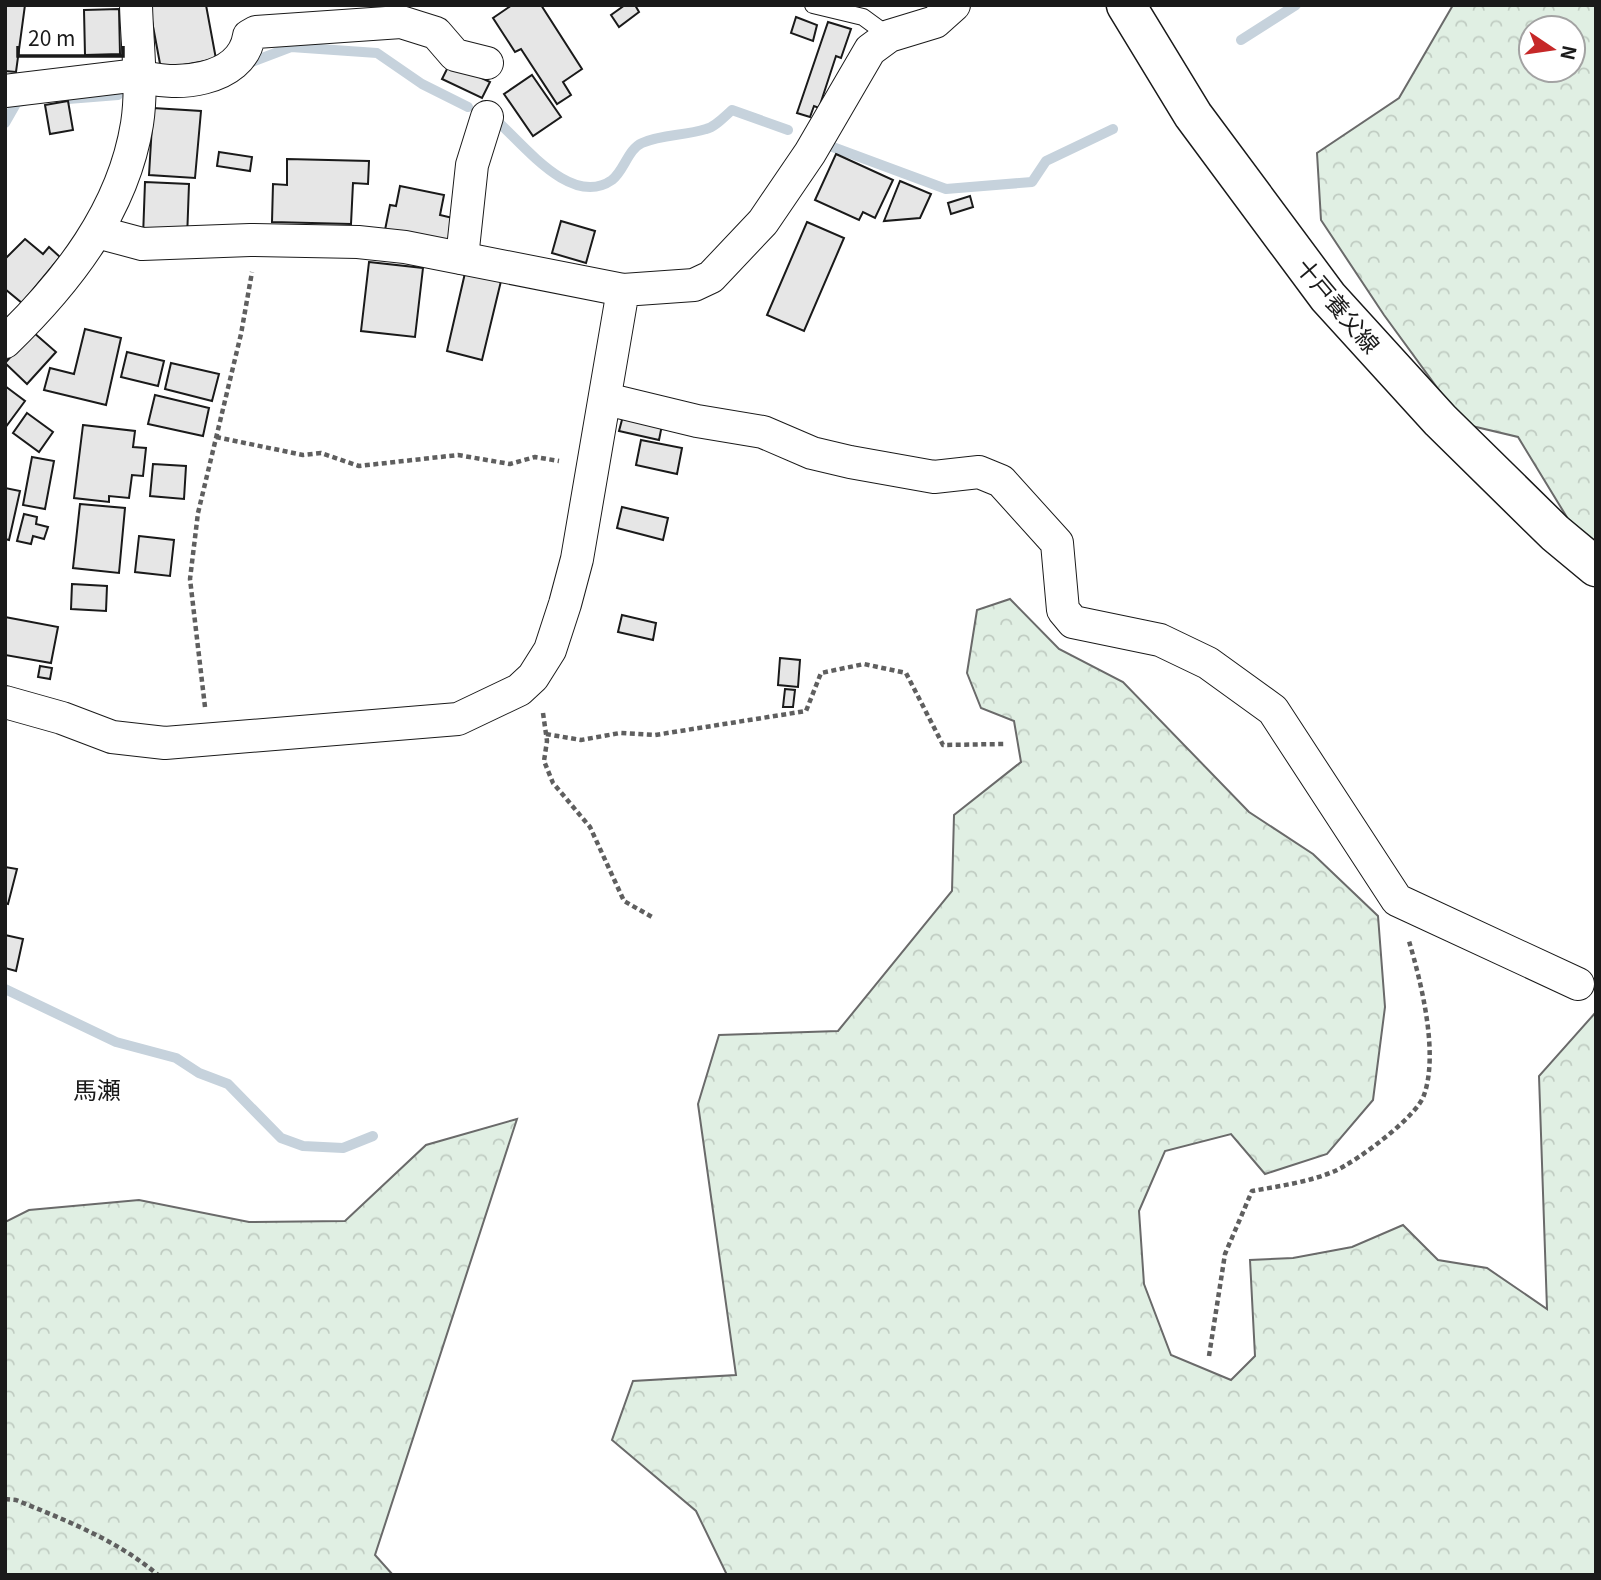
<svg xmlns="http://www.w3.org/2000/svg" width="1601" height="1580" viewBox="0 0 1601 1580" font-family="Georgia,'Noto Sans JP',serif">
	<defs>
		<pattern id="forest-crowns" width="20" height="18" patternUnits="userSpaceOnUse" patternTransform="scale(1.75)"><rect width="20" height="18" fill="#e0efe3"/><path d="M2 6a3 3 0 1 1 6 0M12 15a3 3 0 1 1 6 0" fill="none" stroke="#c0ccc2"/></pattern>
	</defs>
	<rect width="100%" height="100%" fill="#fff"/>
	<!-- forest -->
	<g fill="url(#forest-crowns)" stroke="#6a6a6a" stroke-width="2" fill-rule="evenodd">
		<path d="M 1453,5 L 1596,5 L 1596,543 L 1568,519 L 1518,437 L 1472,426 L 1444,397 L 1384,315 L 1321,220 L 1317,153 L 1399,98 ZM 1531,28 L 1573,28 L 1573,70 L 1531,70 Z"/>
		<polygon points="1010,599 1059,649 1123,682 1249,812 1313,854 1378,916 1385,1007 1373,1100 1327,1154 1265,1174 1231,1134 1165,1151 1139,1211 1144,1284 1171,1355 1231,1380 1255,1356 1250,1260 1293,1258 1352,1247 1403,1225 1438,1260 1487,1268 1547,1309 1539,1076 1596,1012 1596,1575 727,1575 696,1511 612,1440 633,1381 736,1375 698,1104 719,1035 838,1031 952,891 954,815 1021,762 1014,721 981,708 967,673 977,610"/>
		<polygon points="517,1119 375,1555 393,1575 5,1575 5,1222 29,1210 139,1200 249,1222 345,1221 426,1145"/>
	</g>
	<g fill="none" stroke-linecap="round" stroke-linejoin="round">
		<!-- stream -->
		<g stroke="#c6d2dc" stroke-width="10">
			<polyline points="1241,40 1296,5"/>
			<polyline points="249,63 291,47 377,53 422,84 468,107"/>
			<polyline points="68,99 118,95"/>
			<path d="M 497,121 C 525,146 572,208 612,180 C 624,171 628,149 642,143 C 663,134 684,136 706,129 C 715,127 724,117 732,110 L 788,130"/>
			<polyline points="5,123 17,102 24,101"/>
			<polyline points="830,146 946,189 1032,182 1046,161 1113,129"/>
			<polyline points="5,989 116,1042 176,1058 199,1073 228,1084 281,1138 303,1146 343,1148 373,1136"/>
		</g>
	</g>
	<!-- building -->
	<g fill="#e6e6e6" stroke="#1a1a1a" stroke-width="2">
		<polygon points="5,5 25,5 16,72 5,71"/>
		<polygon points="149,5 206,5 216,59 161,69"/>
		<polygon points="512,5 541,5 582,69 563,82 571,95 557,104 521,49 515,52 493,18"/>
		<polygon points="625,5 635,5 639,12 619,27 611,15"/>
		<polygon points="119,9 120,54 85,55 84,10"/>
		<polygon points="796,17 817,25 813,41 791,33"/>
		<polygon points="828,22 851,29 841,58 836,56 819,108 814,106 810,117 797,113"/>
		<polygon points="450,63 490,82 482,98 442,79"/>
		<polygon points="532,75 561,117 533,136 504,94"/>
		<polygon points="68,101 73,130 50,134 45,105"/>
		<polygon points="153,108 201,111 195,178 149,175"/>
		<polygon points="219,152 252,157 250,171 217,166"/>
		<polygon points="836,154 893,180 875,218 863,212 859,220 815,200"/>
		<polygon points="287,159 369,161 368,184 353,183 351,224 272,222 273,184 287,185"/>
		<polygon points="900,181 931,194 920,218 884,221"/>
		<polygon points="145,182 189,184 187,239 143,237"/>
		<polygon points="400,186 444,195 440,215 457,219 452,244 385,230 390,205 396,206"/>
		<polygon points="970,196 973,207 951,214 948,203"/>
		<polygon points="561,221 595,231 586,263 552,253"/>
		<polygon points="807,222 844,238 804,331 767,315"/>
		<polygon points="25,239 43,254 49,247 60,257 22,303 5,289 5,259"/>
		<polygon points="369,262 423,268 415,337 361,331"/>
		<polygon points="465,273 501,281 482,360 447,351"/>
		<polygon points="85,329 121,338 106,405 44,390 50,368 74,374"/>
		<polygon points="33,332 56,352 27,384 5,363"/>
		<polygon points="127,352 164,361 158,386 121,377"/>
		<polygon points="171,363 219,374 212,401 165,389"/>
		<polygon points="5,386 25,401 5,428"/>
		<polygon points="155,395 209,408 203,436 148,424"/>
		<polygon points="27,413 53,432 39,452 13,433"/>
		<polygon points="623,416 662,425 659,440 619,431"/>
		<polygon points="83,425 135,431 133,447 146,448 143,476 132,475 129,498 109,496 109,502 74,498"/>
		<polygon points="641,440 682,448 677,474 636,465"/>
		<polygon points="32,457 54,461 45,509 23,505"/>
		<polygon points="153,464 186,466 184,499 150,496"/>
		<polygon points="5,488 20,491 9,540 5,539"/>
		<polygon points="80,504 125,508 119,573 73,568"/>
		<polygon points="622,507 668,518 663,540 617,528"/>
		<polygon points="24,514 37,517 36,524 48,527 44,539 33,536 31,544 17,541"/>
		<polygon points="139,536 174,540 170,576 135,572"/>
		<polygon points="72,584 107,586 106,611 71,609"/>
		<polygon points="622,615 656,623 653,640 618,632"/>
		<polygon points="5,617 58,627 51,663 5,655"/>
		<polygon points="780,658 800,660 798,687 778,685"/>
		<polygon points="40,666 52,668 50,679 38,677"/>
		<polygon points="785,689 795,690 793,707 783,707"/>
		<polygon points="5,867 17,869 8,904 5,903"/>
		<polygon points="5,935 23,939 16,971 5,968"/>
	</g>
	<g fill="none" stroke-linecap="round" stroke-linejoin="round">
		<!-- lane casing -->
		<g stroke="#1a1a1a" stroke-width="18">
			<polyline id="lane" points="813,5 863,17 889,36"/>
		</g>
		<!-- street casing -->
		<g stroke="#1a1a1a" stroke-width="34">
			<g id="street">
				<path d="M 5,91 L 138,75 C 173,88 242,82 249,36 L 256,32 L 401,22 L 436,33 L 455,55 L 487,63"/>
				<polyline points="97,232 142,244 250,240 358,242 405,247 623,290"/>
				<polyline points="462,258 472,165 487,117"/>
				<path d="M 5,342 C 67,282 123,211 137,124 C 143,86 137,44 136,5"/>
				<polyline points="606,399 697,421 763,432 812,453 850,462 934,477 979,472 1001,481 1057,543 1063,610 1073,622 1160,640 1208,663 1273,710 1397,900 1578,984"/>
				<polyline points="5,702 62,718 112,737 165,743 458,719 519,690 533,677 550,650 565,604 577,559 623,290 694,285 711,277 763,222 810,153 870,50 889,36 935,22 954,5"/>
			</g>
		</g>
		<!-- secondary casing -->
		<g stroke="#1a1a1a" stroke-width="41">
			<polyline id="secondary" points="1126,5 1193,115 1328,297 1440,420 1555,533 1596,567"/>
		</g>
		<!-- path -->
		<g stroke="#5f5f5f" stroke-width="4.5" stroke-dasharray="5 3.5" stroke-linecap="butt">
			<polyline points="216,437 303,455 321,453 359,466 458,455 510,464 535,457 559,461"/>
			<polyline points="205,707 190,579 198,513 241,334 252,272"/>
			<polyline points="543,713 547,741 544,761 553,783 590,827 624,901 652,917"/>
			<polyline points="546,734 581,740 620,733 655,735 806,711 821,673 864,664 906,673 943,745 1004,744"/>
			<path d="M 1209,1356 L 1225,1254 L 1252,1191 C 1280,1186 1309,1182 1335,1171 C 1357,1161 1417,1117 1424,1095 C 1439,1053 1421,982 1409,941"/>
			<path d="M 5,1499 L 16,1500 C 65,1520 117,1540 158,1575"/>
		</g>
		<!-- lane -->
		<use href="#lane" stroke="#fff" stroke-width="16"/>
		<!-- street -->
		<use href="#street" stroke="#fff" stroke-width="32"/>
		<!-- secondary -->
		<use href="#secondary" stroke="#fff" stroke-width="38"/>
	</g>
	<g text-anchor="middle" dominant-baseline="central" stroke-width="5" stroke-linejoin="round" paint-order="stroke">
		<!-- street labels -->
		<g font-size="23" fill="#1a1a1a" stroke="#fff">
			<text transform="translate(1339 305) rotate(50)">十戸養父線</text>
		</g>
		<!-- neighbourhood labels -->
		<g font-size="24" fill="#1a1a1a" stroke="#fff">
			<text x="97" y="1088">馬瀬</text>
		</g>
	</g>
	<!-- border -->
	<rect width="1601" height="1580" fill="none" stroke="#1a1a1a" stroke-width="14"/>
	<!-- north arrow -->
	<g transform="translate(1552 49) rotate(103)"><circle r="33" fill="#ffffff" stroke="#a3a3a3" stroke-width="2"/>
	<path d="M0-5L12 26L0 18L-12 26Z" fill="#c62828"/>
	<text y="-10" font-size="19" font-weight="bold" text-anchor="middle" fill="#1a1a1a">N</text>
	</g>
	<!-- scale -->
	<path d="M18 46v10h105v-10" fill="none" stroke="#1a1a1a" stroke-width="3.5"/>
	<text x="28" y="46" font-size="21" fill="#1a1a1a" stroke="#ffffff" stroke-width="5" paint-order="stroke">20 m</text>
</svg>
